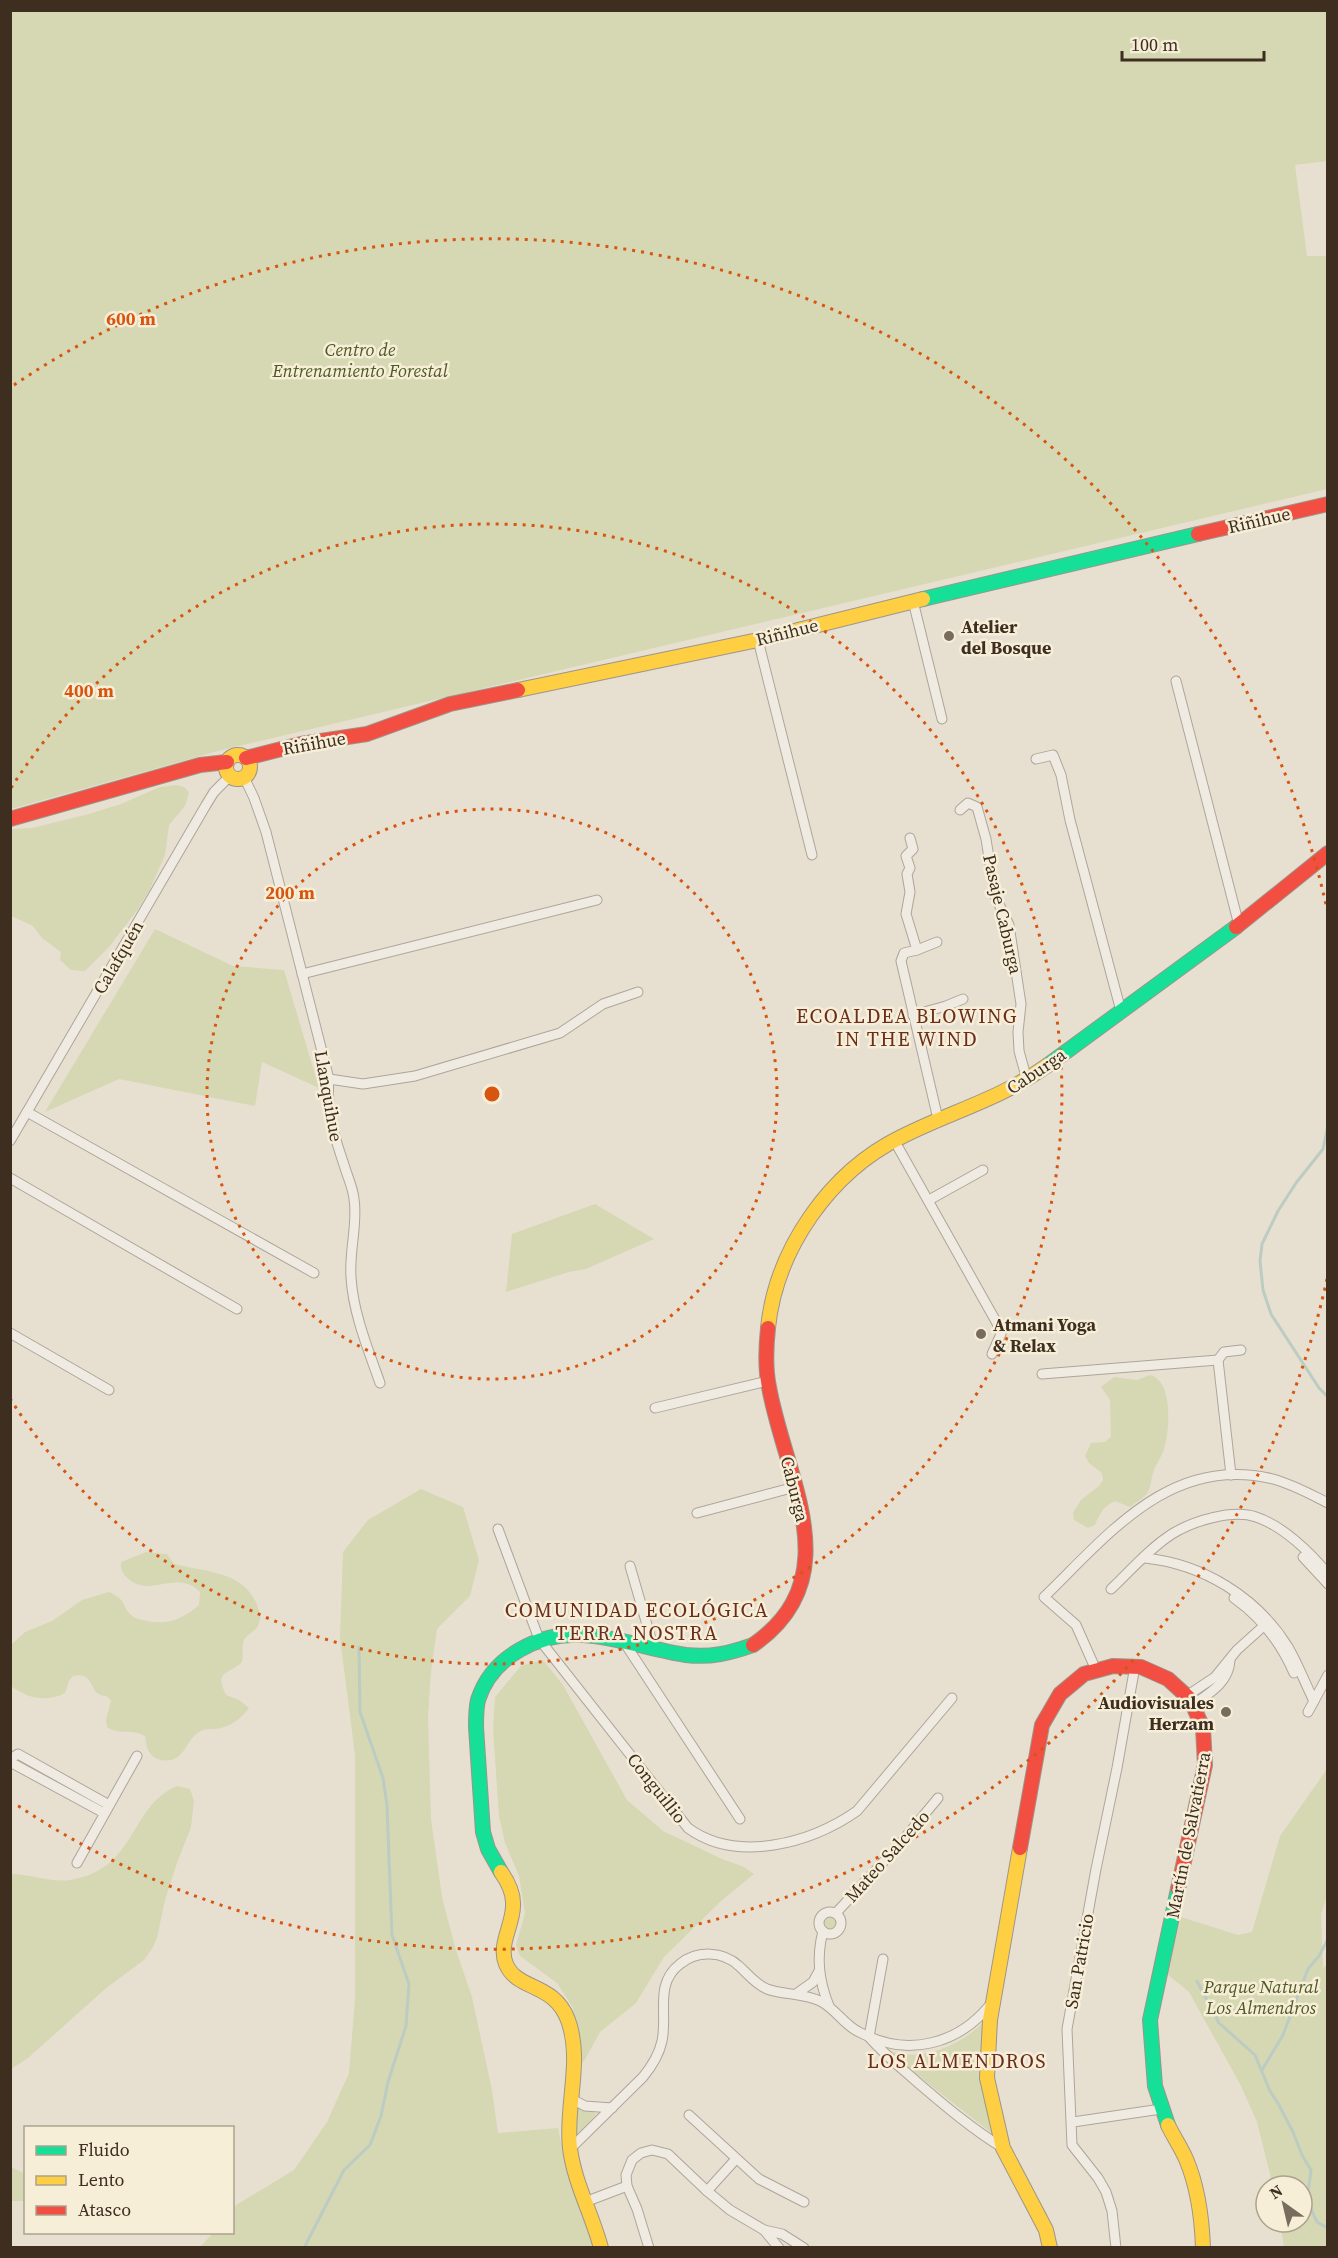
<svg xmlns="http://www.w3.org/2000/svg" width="1338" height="2258" viewBox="0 0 1338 2258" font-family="'Source Serif 4',serif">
	<rect width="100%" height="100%" fill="#e7e0d1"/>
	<!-- green -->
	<g fill="#d6d7b3">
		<polygon points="11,10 1327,11 1327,161 1295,165 1307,256 1327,256 1327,489 218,751 11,809"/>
		<polygon points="176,785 184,787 189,792 185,806 169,825 165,855 150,889 138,909 109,947 85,971 71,970 60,960 61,952 42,938 33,926 11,916 11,829 32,828 89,814 121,804 160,787"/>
		<polygon points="155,929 233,966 284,970 319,1088 262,1062 255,1106 119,1079 45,1112"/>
		<polygon points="595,1204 654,1239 586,1269 569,1272 506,1292 512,1234"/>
		<path d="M 1150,1375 C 1174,1381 1170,1433 1163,1452 C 1160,1459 1155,1466 1153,1473 C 1151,1479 1151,1487 1148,1492 C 1144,1498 1136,1502 1130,1507 L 1115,1501 C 1103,1507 1100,1513 1095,1525 L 1088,1528 L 1074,1520 L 1073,1513 L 1081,1500 L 1099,1486 L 1103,1480 L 1102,1473 L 1089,1463 L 1085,1456 L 1091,1443 L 1105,1442 L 1111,1437 L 1110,1400 L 1101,1387 L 1114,1377 L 1137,1380 Z"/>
		<polygon points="421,1489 463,1507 479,1560 470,1596 437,1629 431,1671 428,1718 431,1819 442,1897 455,1947 472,1997 492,2090 498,2133 558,2128 567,2171 593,2247 200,2247 213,2233 232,2232 233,2208 236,2205 294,2170 327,2122 349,2073 355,1999 355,1755 340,1638 343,1552 368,1520"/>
		<path d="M 146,1552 L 167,1554 L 174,1564 C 205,1572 244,1571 257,1605 C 259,1611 262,1617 259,1623 C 257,1631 248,1633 244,1640 C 241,1647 244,1655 242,1662 C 228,1675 214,1670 226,1695 L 239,1700 L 249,1708 C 241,1719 229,1728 215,1729 C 209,1729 206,1729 201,1731 C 190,1736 188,1747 180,1755 C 171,1764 154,1762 148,1750 C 146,1746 146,1740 145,1736 C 132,1728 120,1736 107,1727 L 106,1720 L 111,1700 L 106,1696 C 87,1696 97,1671 73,1676 L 69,1681 L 65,1693 C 46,1703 27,1698 11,1686 L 11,1645 L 25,1632 L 52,1621 L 82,1600 L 109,1592 C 128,1601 120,1603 130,1614 C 134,1618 138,1619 143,1620 C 165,1626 182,1620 199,1605 L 200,1592 C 184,1575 164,1586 146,1586 C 133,1585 119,1575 121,1562 Z"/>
		<polygon points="543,1660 563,1685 627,1800 663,1831 722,1859 744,1867 754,1874 721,1901 664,1957 636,2003 600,2032 583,2063 578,2045 573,2008 557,1983 520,1956 516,1945 525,1913 519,1876 505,1843 499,1816 493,1729 495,1697 521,1666"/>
		<polygon points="1327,1769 1327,1896 1321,1914 1323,1968 1328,1963 1327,2247 1284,2247 1280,2222 1302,2222 1302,2186 1273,2186 1257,2122 1240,2084 1189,1992 1167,1974 1181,1917 1238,1935 1252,1932 1280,1836"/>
		<path d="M 177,1786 L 190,1789 L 194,1801 L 191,1827 L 177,1863 L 165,1900 L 157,1938 L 152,1949 L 144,1960 L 105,1989 L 28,2058 L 11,2069 L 11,1874 C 30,1874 51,1883 70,1880 C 138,1869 128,1807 177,1786 Z"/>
		<circle cx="830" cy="1923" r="9"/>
		<path d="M 985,2020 L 998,2138 L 879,2045 C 884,2048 890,2051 896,2053 C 926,2061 966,2042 985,2020 Z"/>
		<polygon points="578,2107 595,2113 596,2115 578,2134 576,2133 575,2109"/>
		<polygon points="10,2166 25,2174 24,2201 11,2201"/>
	</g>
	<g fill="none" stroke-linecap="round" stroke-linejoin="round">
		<!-- stream -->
		<g stroke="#bcccc2" stroke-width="3">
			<polyline points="1328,1125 1323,1149 1296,1183 1278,1211 1262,1244 1260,1261 1263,1290 1271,1314 1319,1388 1328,1397"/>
			<polyline points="1197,1981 1219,2023 1255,2055 1270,2091 1279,2105 1293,2132 1302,2155 1311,2170 1307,2200 1317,2222 1328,2228"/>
			<polyline points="1262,2070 1283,2035 1308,1969 1319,1956 1328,1939"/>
			<polyline points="304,2248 344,2170 370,2145 381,2116 388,2082 406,2026 409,1984 392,1935 387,1805 383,1778 360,1712 359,1647"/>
		</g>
		<!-- street casing -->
		<g stroke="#ada599" stroke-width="11">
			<g id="street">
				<polyline points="913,601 942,719"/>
				<polyline points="758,640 812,855"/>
				<polyline points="1176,681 1239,925"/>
				<polyline points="1036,759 1053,755 1061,775 1070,820 1121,1011"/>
				<path d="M 244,777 L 254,798 L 266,832 L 329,1079 C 326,1115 334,1134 345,1168 C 348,1178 353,1188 354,1199 C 358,1224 349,1250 351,1277 C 353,1313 368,1349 380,1383"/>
				<polyline points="960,810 968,803 977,807 986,839 995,896 1009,925 1021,1004 1018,1032 1019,1051 1027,1080"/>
				<polyline points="910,838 913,849 906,856 910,868 907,874 910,892 906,914 917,950 904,953 901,961 938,1119"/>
				<polyline points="917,950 937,942"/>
				<polyline points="302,974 597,900"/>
				<polyline points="913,1015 946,1006 963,999"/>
				<polyline points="329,1079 363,1084 415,1076 560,1033 603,1004 638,992"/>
				<polyline points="27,1112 314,1273"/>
				<polyline points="894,1140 998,1325 1001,1334 992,1354"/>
				<polyline points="10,1141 206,805 214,792 230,776"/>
				<polyline points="10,1178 237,1309"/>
				<polyline points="929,1200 983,1170"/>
				<polyline points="10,1333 109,1390"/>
				<polyline points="1042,1374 1218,1360"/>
				<polyline points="655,1408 768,1381"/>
				<polyline points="1231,1475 1218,1360 1224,1352 1241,1350"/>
				<polyline points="697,1513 795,1487"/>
				<path d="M 498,1529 L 539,1639 L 688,1828 C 737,1864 811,1843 857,1811 L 952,1698"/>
				<polyline points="1303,1557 1328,1584"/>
				<path d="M 1145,1558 C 1203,1564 1257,1597 1288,1647 C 1298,1664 1305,1683 1314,1701"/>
				<polyline points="630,1566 654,1649"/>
				<path d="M 1111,1589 C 1130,1571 1150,1548 1172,1534 C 1193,1521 1232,1509 1256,1517 C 1283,1526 1310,1552 1328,1574"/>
				<path d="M 1234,1598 C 1261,1617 1281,1643 1294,1673"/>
				<polyline points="624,1642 740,1819"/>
				<path d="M 1096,1670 L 1076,1625 L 1044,1597 C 1109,1534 1171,1454 1273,1479 C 1292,1484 1310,1494 1328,1503"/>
				<polyline points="1188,1695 1215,1677 1237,1650 1267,1623"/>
				<path d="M 1194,1704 C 1210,1693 1229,1682 1230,1660"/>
				<polyline points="1308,1712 1328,1675"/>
				<polyline points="10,1759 18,1754 109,1805"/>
				<polyline points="10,1762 104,1813"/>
				<polyline points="77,1863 137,1756"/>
				<circle cx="830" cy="1923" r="11"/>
				<polyline points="836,1913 899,1845 938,1798"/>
				<path d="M 823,1931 C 816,1958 819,1981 829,2006"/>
				<path d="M 883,1959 L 869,2037 C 884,2054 900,2067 917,2082 C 944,2105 972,2129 1003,2148"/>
				<polyline points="796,1994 813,1982 819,1971"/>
				<polyline points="570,2098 585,2106 612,2108"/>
				<polyline points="689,2115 759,2179 804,2202"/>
				<polyline points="1073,2122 1161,2109"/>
				<path d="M 570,2149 L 643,2077 C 652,2066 659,2055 662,2041 C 668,2013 654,1984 680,1964 C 697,1950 723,1951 739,1966 C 748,1974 755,1984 767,1989 C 784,1995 803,1993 820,2001 C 835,2008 844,2025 859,2032 C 907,2058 960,2045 993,2001"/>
				<polyline points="707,2191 736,2159"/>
				<polyline points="585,2202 627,2186"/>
				<polyline points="764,2230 782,2234 804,2248"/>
				<polyline points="649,2248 637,2209 627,2186 626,2175 632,2160 641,2153 652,2150 668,2154 707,2191 730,2210 764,2230 779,2248"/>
				<polyline points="1116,2248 1112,2211 1106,2192 1098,2178 1072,2145 1067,2029 1096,1869 1117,1768 1135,1666"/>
			</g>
		</g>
		<!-- fast casing -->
		<g stroke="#9c958a" stroke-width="16">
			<g id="fast">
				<polyline points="923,599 1198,534"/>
				<polyline points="1048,1065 1236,927"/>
				<path d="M 501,1872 L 488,1849 L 483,1832 L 476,1727 C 476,1718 476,1708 478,1700 C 492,1656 540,1632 583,1635 C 618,1637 652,1650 686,1655 C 711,1658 730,1653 753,1645"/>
				<polyline points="1168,2125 1155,2086 1150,2020 1178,1889"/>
			</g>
		</g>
		<!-- slow casing -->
		<g stroke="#9c958a" stroke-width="16">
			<g id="slow">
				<polyline points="518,690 758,640 923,599"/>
				<circle cx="238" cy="767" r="12"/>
				<path d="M 768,1328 C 776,1249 830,1172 901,1137 C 952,1111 999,1100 1048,1065"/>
				<polyline points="1020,1848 990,2020 987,2078 1003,2148 1046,2230 1050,2248"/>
				<path d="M 501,1872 C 508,1882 514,1894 513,1906 C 513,1925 498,1945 506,1964 C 517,1991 554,1982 568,2020 C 583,2061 565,2106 570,2148 C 574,2182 592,2214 601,2248"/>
				<path d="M 1168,2125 C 1173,2136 1181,2147 1186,2159 C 1198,2187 1202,2218 1203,2248"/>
			</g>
		</g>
		<!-- jam casing -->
		<g stroke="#9c958a" stroke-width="16">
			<g id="jam">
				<polyline points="1198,534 1328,504"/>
				<polyline points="246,758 301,744 367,734 450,704 518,690"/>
				<polyline points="10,819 200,765 227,762"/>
				<polyline points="1236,927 1328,853"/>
				<path d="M 753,1645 C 851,1577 785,1478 769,1387 C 765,1368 766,1347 768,1328"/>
				<polyline points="1020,1848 1042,1725 1060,1694 1084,1674 1113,1666 1141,1667 1168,1679 1190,1699 1203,1728 1205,1765 1178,1889"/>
			</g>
		</g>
		<!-- street -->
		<use href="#street" stroke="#efebe3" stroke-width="9"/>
		<!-- fast -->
		<use href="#fast" stroke="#16e098" stroke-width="14"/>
		<!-- slow -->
		<use href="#slow" stroke="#ffcf43" stroke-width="14"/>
		<!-- jam -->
		<use href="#jam" stroke="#f24e42" stroke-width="14"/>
	</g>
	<!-- distance rings -->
	<g fill="none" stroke="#d7550e" stroke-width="3" stroke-dasharray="3 6">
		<circle cx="492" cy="1094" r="285"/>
		<path d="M11 788A570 570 0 1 1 11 1400"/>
		<path d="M1327 1279A855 855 0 0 1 14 1803M14 385A855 855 0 0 1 1327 909"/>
	</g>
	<!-- markers -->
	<g fill="#786c5e" stroke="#f7eed8" stroke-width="2">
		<circle cx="949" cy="636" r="6"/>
		<circle cx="981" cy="1334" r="6"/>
		<circle cx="1226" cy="1712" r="6"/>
	</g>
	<g text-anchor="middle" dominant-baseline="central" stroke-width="5" stroke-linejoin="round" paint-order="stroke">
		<!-- park labels -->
		<g font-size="18" font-style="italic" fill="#4d5a26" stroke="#f7eed8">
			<text x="360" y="349">Centro de<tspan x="360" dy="21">Entrenamiento Forestal</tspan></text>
			<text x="1261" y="1986">Parque Natural<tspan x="1261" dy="21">Los Almendros</tspan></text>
		</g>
		<!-- street labels -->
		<g font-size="18" fill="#3d2e20" stroke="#f7eed8">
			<text transform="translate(1259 520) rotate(-13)">Riñihue</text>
			<text transform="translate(787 632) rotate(-14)">Riñihue</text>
			<text transform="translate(314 743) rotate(-10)">Riñihue</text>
			<text transform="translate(1003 914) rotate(77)">Pasaje Caburga</text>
			<text transform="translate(118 957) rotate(-60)">Calafquén</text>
			<text transform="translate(1036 1071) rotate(-34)">Caburga</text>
			<text transform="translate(329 1096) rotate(80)">Llanquihue</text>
			<text transform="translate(795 1489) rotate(76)">Caburga</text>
			<text transform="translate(657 1788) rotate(52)">Conguillio</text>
			<text transform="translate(1188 1835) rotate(-79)">Martín de Salvatierra</text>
			<text transform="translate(887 1856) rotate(-48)">Mateo Salcedo</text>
			<text transform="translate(1079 1961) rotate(-80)">San Patricio</text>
		</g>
		<!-- poi labels -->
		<g font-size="18" font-weight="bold" fill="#3d2e20" stroke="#f7eed8" text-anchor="start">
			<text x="961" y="626">Atelier<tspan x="961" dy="21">del Bosque</tspan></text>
			<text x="993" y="1324">Atmani Yoga<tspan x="993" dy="21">&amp; Relax</tspan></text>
			<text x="1214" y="1702" text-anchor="end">Audiovisuales<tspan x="1214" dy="21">Herzam</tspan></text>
		</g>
		<!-- neighbourhood labels -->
		<g font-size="20" letter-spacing="1.5" fill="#6b2e1e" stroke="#f7eed8">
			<text x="907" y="1016">ECOALDEA BLOWING<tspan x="907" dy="23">IN THE WIND</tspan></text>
			<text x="637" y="1610">COMUNIDAD ECOLÓGICA<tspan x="637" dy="23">TERRA NOSTRA</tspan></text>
			<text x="957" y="2061">LOS ALMENDROS</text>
		</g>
	</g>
	<circle cx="492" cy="1094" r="9" fill="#d7550e" stroke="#f7eed8" stroke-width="3"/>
	<g font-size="18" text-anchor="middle" font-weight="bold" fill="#d7550e" stroke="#f7eed8" stroke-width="5" stroke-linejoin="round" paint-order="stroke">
		<text x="131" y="325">600 m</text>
		<text x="89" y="697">400 m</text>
		<text x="290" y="899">200 m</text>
	</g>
	<!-- border -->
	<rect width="1338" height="2258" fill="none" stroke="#3d2e20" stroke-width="24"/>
	<!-- legend -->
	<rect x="24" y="2126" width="210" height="108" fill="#f7eed8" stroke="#ada18e" stroke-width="1.5"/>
	<rect x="36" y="2146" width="30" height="9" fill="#16e098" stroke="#ada18e" stroke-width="1.5"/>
	<text x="78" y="2156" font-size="18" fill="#3d2e20">Fluido</text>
	<rect x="36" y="2176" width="30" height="9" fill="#ffcf43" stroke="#ada18e" stroke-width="1.5"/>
	<text x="78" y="2186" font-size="18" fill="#3d2e20">Lento</text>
	<rect x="36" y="2206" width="30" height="9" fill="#f24e42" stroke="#ada18e" stroke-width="1.5"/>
	<text x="78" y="2216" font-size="18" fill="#3d2e20">Atasco</text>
	<!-- north arrow -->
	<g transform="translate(1284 2204) rotate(326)"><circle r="28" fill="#f7eed8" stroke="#ada18e" stroke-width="1.5"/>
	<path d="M0-4.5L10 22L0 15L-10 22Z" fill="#786c5e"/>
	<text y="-9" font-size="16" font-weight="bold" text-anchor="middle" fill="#3d2e20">N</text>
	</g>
	<!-- scale -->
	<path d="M1122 51v9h142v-9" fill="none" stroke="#3d2e20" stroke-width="3"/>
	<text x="1131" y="51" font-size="18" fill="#3d2e20" stroke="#f7eed8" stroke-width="4.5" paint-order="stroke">100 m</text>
</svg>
